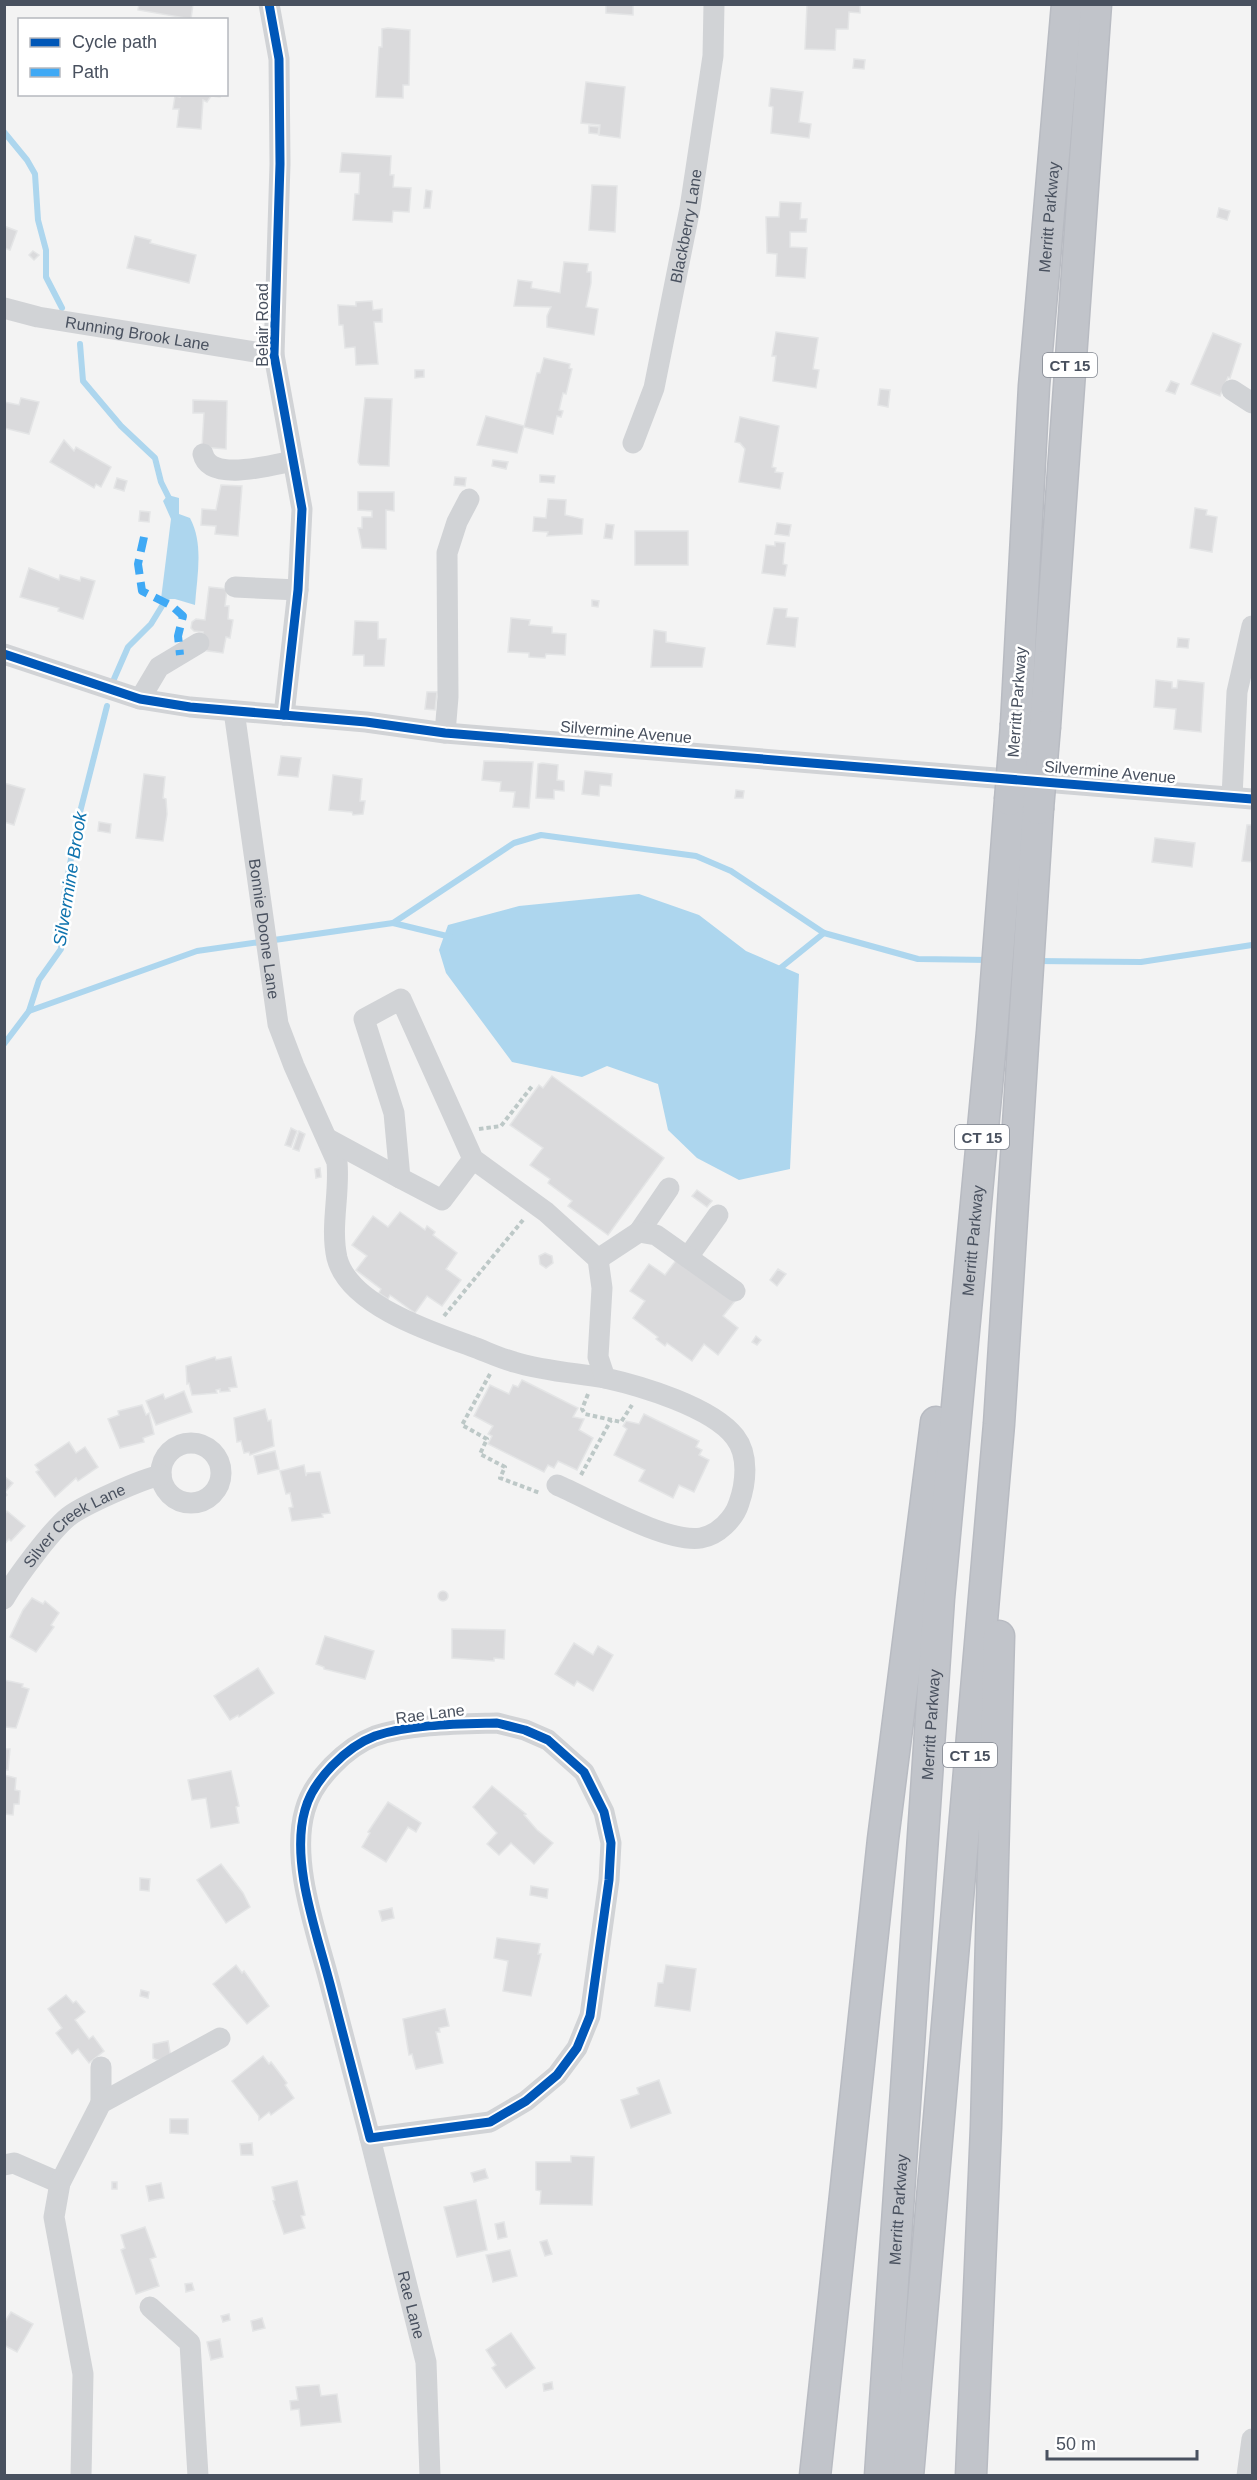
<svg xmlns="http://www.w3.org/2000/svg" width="1257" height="2480" viewBox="0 0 1257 2480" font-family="Arial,sans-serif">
	<rect width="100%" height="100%" fill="#f3f3f3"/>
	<!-- water -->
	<g fill="#add6ee">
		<path d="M 168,495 L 179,498 L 179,514 L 190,518 C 204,544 197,576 195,605 L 175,599 L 161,599 L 171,519 L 163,501 Z"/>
		<polygon points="639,894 699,915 746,951 799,974 790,1169 739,1180 697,1158 668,1130 658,1084 607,1066 582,1077 512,1062 446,973 439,950 448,925 519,906"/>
	</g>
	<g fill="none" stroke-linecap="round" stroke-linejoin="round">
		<!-- stream -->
		<g stroke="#add6ee" stroke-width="6">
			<polyline points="4,132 27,160 35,174 38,220 46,250 46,277 62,308"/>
			<polyline points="80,344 83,381 121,426 155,458 161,482 170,500"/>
			<polyline points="114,679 128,647 151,624 170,593"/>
			<polyline points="393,923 451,937"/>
			<polyline points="1035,961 1141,962 1252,945"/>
			<polyline points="778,970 824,933"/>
			<polyline points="29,1011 39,980 61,949 64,896 79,816 107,706"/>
			<polyline points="4,1044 29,1011 197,951 393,923 514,843 541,835 696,856 731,871 824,933 918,959 989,960"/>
		</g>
	</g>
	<!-- building -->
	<g fill="#dadadc" stroke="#e4e5e6" stroke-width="1.5">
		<polygon points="139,4 193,4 191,19 138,10"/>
		<polygon points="606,4 633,4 633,15 606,13"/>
		<polygon points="860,4 860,13 849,12 848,29 836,29 835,50 805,49 807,5"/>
		<polygon points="388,28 410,30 409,85 403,85 403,98 376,97 379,47 382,47 382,29"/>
		<polygon points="854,59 865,60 864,69 853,68"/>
		<polygon points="586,82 625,87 620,138 599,135 600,125 581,123"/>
		<polygon points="771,88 803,92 799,122 811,124 809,138 771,133 773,107 769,106"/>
		<polygon points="180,94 220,94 220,97 211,96 207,102 203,100 201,129 177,127 179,109 173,109 175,96 180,97"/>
		<polygon points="589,126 599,127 598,134 589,133"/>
		<polygon points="342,153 391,156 390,175 394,175 393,187 411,188 409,212 393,211 392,222 353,220 355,194 359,194 360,173 340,172"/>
		<polygon points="592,185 617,186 615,232 589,230"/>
		<polygon points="426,190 432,191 430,208 424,208"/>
		<polygon points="780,202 801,203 800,219 807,219 806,232 790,232 790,247 807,248 805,278 776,276 777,254 767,253 766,217 779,217"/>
		<polygon points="1219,208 1230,211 1227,220 1217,217"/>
		<polygon points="4,226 17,231 10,250 4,248"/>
		<polygon points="135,236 151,240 150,243 196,255 189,283 127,268"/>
		<polygon points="33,251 39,255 34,260 29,255"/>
		<polygon points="564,262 588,264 587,272 591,272 591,283 586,307 598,309 594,335 547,327 547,316 551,307 514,306 518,280 532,282 531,288 560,293"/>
		<polygon points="372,301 373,310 382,309 382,322 374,322 378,364 356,365 355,347 345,348 343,325 339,325 338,305 356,306 356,302"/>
		<polygon points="776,332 818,338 813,369 819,370 816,388 773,381 776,356 772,356"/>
		<polygon points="1213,333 1241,344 1230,378 1228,377 1220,396 1191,384"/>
		<polygon points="544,358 570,364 569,368 572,369 566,394 563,393 559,410 563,411 561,417 557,416 553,434 524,427 537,373 540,373"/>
		<polygon points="415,370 424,370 424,377 415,378"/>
		<polygon points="1171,381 1179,384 1175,394 1166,391"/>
		<polygon points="880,389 890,390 888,407 878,405"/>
		<polygon points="21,398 39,402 29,434 4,428 4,402 19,405"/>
		<polygon points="365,398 392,399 389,466 360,465 358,462"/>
		<polygon points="193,400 227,401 226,449 202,447 204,413 193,413"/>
		<polygon points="486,416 524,426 517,453 477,445"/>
		<polygon points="740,417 779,426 772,467 776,468 775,472 783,473 780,489 739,482 745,449 740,443 735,442"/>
		<polygon points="64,440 74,451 76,447 111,467 101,487 96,484 94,488 50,462"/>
		<polygon points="493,460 508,462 506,469 492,466"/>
		<polygon points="540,475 555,476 554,483 540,482"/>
		<polygon points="455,477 466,478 465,486 454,485"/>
		<polygon points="117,478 127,481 124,491 114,488"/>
		<polygon points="221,485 242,486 238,536 215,534 216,526 201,525 202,509 216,510"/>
		<polygon points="358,492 394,492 394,511 386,510 386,549 362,548 358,528 362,528 362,517 372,517 372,511 358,510"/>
		<polygon points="548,499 566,500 565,515 583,519 582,534 547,536 548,532 533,531 534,517 546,518"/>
		<polygon points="1195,508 1207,510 1206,515 1217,517 1212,552 1190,548"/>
		<polygon points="140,511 150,512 149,522 139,521"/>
		<polygon points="777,523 791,525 789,536 775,534"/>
		<polygon points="606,524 614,525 612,539 604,538"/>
		<rect x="635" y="531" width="53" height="34"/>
		<polygon points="775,542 785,543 783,564 787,565 785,576 762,573 766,545 775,546"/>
		<polygon points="29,568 59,580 60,575 80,581 81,577 95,581 83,619 58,611 59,608 20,597"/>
		<polygon points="209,587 227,589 225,606 229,606 228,619 233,620 230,638 226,637 223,653 201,650 203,632 194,631 191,628 192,622 196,619 205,620"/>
		<polygon points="592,600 599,601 598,607 592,606"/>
		<polygon points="774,608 787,609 786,617 798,618 795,647 767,644"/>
		<polygon points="511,618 530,620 529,625 552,627 552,633 566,634 565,655 546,654 545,658 529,657 529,653 508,652"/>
		<polygon points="355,621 378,622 378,639 386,639 384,666 364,666 364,655 353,655"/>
		<polygon points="654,630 666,632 666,642 705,648 702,667 651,667"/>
		<polygon points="1178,638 1189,639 1188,648 1177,647"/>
		<polygon points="1156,680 1172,682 1172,688 1177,688 1178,680 1204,683 1201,732 1174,729 1176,709 1154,707"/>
		<polygon points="427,692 437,692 435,710 425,709"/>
		<polygon points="281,756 301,758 298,777 278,775"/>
		<polygon points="484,761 533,762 529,808 513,807 515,792 500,791 501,782 482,780"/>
		<polygon points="542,763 558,765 557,780 564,781 564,791 554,790 554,799 536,798 538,764"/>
		<polygon points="585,771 612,774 611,786 600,785 599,796 582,794"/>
		<polygon points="144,774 165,777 163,798 166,799 167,814 163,841 136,838"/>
		<polygon points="333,775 362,779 360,801 365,801 363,814 353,815 352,812 329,810"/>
		<polygon points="4,783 25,789 14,825 4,822"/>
		<polygon points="736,790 744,791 743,798 735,798"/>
		<polygon points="99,822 111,824 110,833 98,831"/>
		<polygon points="1247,825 1252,825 1252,862 1242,861"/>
		<polygon points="1155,838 1195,843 1192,867 1152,862"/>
		<polygon points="552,1076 664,1158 608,1235 568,1206 572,1201 548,1183 550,1179 530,1165 543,1148 510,1125 539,1085 543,1088"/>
		<polygon points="291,1128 297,1131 291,1147 285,1145"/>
		<polygon points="299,1131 305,1134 299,1151 293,1149"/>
		<polygon points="320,1168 321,1177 316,1178 315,1169"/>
		<polygon points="697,1190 712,1201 707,1207 692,1196"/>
		<polygon points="400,1212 425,1230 427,1226 435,1232 433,1235 457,1253 446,1269 461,1280 442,1306 427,1296 415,1313 390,1295 388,1299 379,1293 381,1289 356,1270 367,1256 352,1245 373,1216 388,1227"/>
		<polygon points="545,1253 552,1256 553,1263 546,1268 540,1264 539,1256"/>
		<polygon points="677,1259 735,1301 723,1316 738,1328 718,1355 704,1344 692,1361 667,1343 665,1346 656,1339 658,1337 633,1318 645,1301 630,1291 649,1264 665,1275"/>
		<polygon points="778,1269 786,1274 777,1286 770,1280"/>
		<polygon points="756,1336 761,1340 757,1345 752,1342"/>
		<polygon points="215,1357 216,1360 231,1357 237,1387 229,1388 230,1391 220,1392 220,1389 216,1390 217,1393 192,1395 189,1383 187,1384 186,1366"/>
		<polygon points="522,1380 578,1408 573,1417 584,1419 579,1430 593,1438 577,1470 558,1461 554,1468 548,1465 544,1472 488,1444 492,1436 488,1434 493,1426 474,1416 490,1385 509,1394 513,1385 518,1387"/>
		<polygon points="184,1391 192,1412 156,1425 146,1401 163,1394 165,1399"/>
		<polygon points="142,1405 146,1415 149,1413 154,1434 143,1438 144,1442 120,1448 108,1419 119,1415 118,1411"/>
		<polygon points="265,1409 268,1421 271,1420 274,1446 250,1455 249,1452 244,1453 241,1441 237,1442 234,1418"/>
		<polygon points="644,1414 699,1441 696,1447 702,1450 699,1455 709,1460 694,1492 679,1485 673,1498 639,1481 645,1470 614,1455 627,1429 623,1426 626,1421 639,1424"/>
		<polygon points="69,1442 76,1453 85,1447 98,1467 78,1481 76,1478 55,1497 36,1472 39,1470 35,1465"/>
		<polygon points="275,1451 279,1469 258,1474 254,1456"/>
		<polygon points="304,1465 306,1476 307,1473 320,1472 330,1513 322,1514 323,1517 292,1521 289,1508 293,1507 290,1493 286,1494 280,1471"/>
		<polygon points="4,1476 13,1483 5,1492 7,1495 4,1498"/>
		<polygon points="7,1511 25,1526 11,1541 9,1539 4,1545 4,1515"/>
		<circle cx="443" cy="1596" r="5"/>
		<polygon points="32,1598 43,1604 45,1601 59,1613 51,1625 54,1627 36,1652 10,1637 23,1610"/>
		<polygon points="452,1629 505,1630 504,1659 494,1658 494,1661 452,1658"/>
		<polygon points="325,1636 374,1651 365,1679 324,1669 324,1667 316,1664"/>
		<polygon points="574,1643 593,1655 598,1646 613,1655 593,1691 577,1681 574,1686 555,1674"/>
		<polygon points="258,1668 274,1693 239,1717 238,1715 230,1720 214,1696"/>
		<polygon points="4,1680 23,1684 22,1687 29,1689 16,1728 5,1727"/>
		<polygon points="4,1749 10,1749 8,1770 4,1770"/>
		<polygon points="231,1771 239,1806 236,1807 239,1823 211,1828 206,1798 192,1800 188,1780"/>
		<polygon points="4,1775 16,1778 15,1790 20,1791 19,1804 14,1804 13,1815 4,1814"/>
		<polygon points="492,1786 526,1814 524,1815 537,1830 553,1843 534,1864 511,1843 499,1855 487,1844 497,1833 473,1807"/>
		<polygon points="388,1802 421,1823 416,1832 408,1827 386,1862 362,1847 370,1833 368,1832"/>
		<polygon points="221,1864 243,1893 250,1907 226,1923 197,1880"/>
		<polygon points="140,1878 150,1879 149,1891 140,1890"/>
		<polygon points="531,1886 548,1889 547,1898 530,1895"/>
		<polygon points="392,1908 394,1918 382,1921 379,1911"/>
		<polygon points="497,1938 540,1944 538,1954 541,1954 531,1996 503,1991 508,1961 494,1958"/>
		<polygon points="236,1965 242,1973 244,1971 269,2006 247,2024 213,1984"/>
		<polygon points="666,1965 696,1969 690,2011 655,2006 658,1983 663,1983"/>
		<polygon points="141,1990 149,1992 148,1998 140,1996"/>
		<polygon points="66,1995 73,2003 76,2001 85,2012 75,2020 89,2039 93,2036 104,2051 89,2063 78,2049 72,2054 56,2033 62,2028 48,2009"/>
		<polygon points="445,2009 449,2026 439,2028 440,2032 436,2032 443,2063 416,2069 412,2054 409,2055 403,2019"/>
		<polygon points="168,2041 171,2058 157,2060 153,2058 153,2044"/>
		<polygon points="263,2056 269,2064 271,2062 287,2083 285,2085 294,2098 271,2115 269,2112 259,2120 259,2116 232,2081"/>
		<polygon points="659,2080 671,2113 631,2128 621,2100 639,2094 637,2088"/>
		<polygon points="170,2119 188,2119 188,2134 170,2133"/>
		<polygon points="252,2143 253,2155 241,2155 240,2144"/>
		<polygon points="571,2156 594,2157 592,2205 540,2204 541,2191 536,2190 536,2162 571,2162"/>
		<polygon points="485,2169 488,2178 474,2182 471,2173"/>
		<polygon points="297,2181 305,2215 301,2216 305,2228 284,2234 273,2201 275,2200 272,2187"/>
		<rect x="112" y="2182" width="5" height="7"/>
		<polygon points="161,2183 164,2198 149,2201 146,2186"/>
		<polygon points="476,2200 487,2250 457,2257 444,2207"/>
		<polygon points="504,2222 507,2237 498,2239 495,2224"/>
		<polygon points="145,2227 156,2257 150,2259 159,2286 136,2294 121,2250 125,2248 121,2235"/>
		<polygon points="547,2240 552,2254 545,2256 540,2242"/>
		<polygon points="510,2250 517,2276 493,2282 486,2255"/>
		<polygon points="192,2283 194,2290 186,2292 185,2284"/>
		<polygon points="11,2312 33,2324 17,2352 4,2345 4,2323"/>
		<polygon points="229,2314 230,2320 223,2322 221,2316"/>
		<polygon points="262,2318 265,2328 253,2331 251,2321"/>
		<polygon points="511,2333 535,2368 506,2388 492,2368 496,2365 486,2350"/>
		<polygon points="220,2339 223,2357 211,2360 207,2342"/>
		<polygon points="552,2382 553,2389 544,2391 543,2384"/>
		<polygon points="319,2385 321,2396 337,2394 341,2422 301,2426 299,2409 291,2410 290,2401 298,2400 296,2387"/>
	</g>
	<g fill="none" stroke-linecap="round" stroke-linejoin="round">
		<!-- highway casing -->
		<g stroke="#b8bbc2" stroke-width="33">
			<g id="highway">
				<path id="s6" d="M 1016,724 L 1034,386 L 1067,4"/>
				<polyline points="1045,726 1096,4"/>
				<polyline points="815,2476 883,1839 936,1422"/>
				<path id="s7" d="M 880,2476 L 939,1598 L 992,1032 L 1010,800"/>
				<polyline points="908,2476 999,1424 1038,809"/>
				<polyline points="971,2476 986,2127 999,1636"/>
			</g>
		</g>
		<!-- path -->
		<g stroke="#bdc8c7" stroke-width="4" stroke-dasharray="4.5 3" stroke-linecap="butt">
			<polyline points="479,1129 501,1126 533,1085"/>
			<polyline points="444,1316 523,1220"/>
			<polyline points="490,1374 462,1425 487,1439 480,1454 505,1467 500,1478 540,1493"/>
			<polyline points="588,1394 582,1409 585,1414 621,1422 632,1405"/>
			<polyline points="581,1475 611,1420"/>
		</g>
		<!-- minor -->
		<g stroke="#d1d3d6" stroke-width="21">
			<polyline points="269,4 279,59 280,164 274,355 302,509 298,590 284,715"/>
			<path id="s1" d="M 4,308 L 38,317 L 274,355"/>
			<polyline points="1232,390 1252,403"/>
			<path id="s2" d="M 633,443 L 654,388 L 690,208 L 713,56 L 714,4"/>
			<path d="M 203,454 C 210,483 272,465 293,461"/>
			<polyline points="235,587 298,590"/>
			<polyline points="4,654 140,699 190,707 366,722 445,733 1252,799"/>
			<polyline points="140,699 159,667 199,643"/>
			<path id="s3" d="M 234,711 L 278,1024 L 294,1066 L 337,1162 C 340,1194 330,1226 337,1258 C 349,1305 431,1332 471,1346 C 485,1351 499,1358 514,1362 C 543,1371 575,1373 605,1378"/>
			<polyline points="445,733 448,697 447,553 457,522 469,499"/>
			<polyline points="1232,797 1237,692 1252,626"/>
			<polyline points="328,1139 400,1178"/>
			<path d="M 473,1159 L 442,1200 L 400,1178 L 394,1113 L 364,1019 L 401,999 L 473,1159 L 546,1212 L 598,1259 L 602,1288 L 598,1357 L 605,1378 C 641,1386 712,1407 735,1437 C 749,1455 746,1483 739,1503 C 734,1519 718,1535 701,1538 C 667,1544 590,1499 557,1485"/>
			<polyline points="639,1232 669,1188"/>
			<polyline points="688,1257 718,1215"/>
			<polyline points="598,1259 639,1232 656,1235 735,1291"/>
			<circle cx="191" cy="1473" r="30"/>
			<path id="s4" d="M 4,1599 C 15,1579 51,1531 68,1517 C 83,1505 142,1479 161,1475"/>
			<path d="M 497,1723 L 525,1730 L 548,1740 L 584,1772 L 604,1812 L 611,1843 L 609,1880 L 590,2016 L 577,2048 L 557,2075 L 526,2101 L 490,2122 L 370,2138 C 357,2087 343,2035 330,1984 C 317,1933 290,1862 305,1810 C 313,1780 346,1747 375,1736 C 410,1724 460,1724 497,1723 Z"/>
			<polyline points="101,2067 101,2103"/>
			<path id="s5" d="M 370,2138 L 426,2362 L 430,2476"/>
			<polyline points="4,2165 14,2163 60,2183"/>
			<polyline points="150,2307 190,2343 198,2476"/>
			<polyline points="81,2476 83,2374 54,2217 60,2183 101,2103 220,2038"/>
			<polyline points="1247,2476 1252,2439"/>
		</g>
		<!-- highway -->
		<use href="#highway" stroke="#c1c4ca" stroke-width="30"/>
		<!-- highway-bridge casing -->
		<g stroke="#b8bbc2" stroke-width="33" stroke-linecap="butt">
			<g id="highway-bridge">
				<polyline points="1010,800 1016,724"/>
				<polyline points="1038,809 1045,726"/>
			</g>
		</g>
		<!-- highway-bridge -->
		<use href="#highway-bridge" stroke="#c1c4ca" stroke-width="30"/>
		<!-- quiet -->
		<polyline stroke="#3fa9f5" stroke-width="8" stroke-dasharray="15 8" stroke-linecap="butt" points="144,537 138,564 142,591 172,606 183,616 178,636 180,655"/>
		<!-- cycleway casing -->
		<g stroke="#fff" stroke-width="13">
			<g id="cycleway">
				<polyline points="269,4 279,59 280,164 274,355 302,509 298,590 284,715"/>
				<polyline points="4,654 140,699 190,707 366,722 445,733 1252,799"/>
				<path d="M 497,1723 L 525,1730 L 548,1740 L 584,1772 L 604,1812 L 611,1843 L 609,1880 L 590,2016 L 577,2048 L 557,2075 L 526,2101 L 490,2122 L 370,2138 C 357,2087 343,2035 330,1984 C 317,1933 290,1862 305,1810 C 313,1780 346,1747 375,1736 C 410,1724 460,1724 497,1723 Z"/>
			</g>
		</g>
		<!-- cycleway -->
		<use href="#cycleway" stroke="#0057b8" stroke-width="9"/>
	</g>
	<g text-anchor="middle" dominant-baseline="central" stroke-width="5" stroke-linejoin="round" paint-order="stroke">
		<!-- shield labels -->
		<g fill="#fff" stroke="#80858f" stroke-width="1.5">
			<rect x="1043" y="353" width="54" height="24" rx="4.5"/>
			<rect x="955" y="1125" width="54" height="24" rx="4.5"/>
			<rect x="943" y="1743" width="54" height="24" rx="4.5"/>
		</g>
		<g font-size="15" font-weight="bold" fill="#49515f">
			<text x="1070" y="365">CT 15</text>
			<text x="982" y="1137">CT 15</text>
			<text x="970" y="1755">CT 15</text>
		</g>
		<!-- street labels -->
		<g font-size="16" fill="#49515f" stroke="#fff">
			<text stroke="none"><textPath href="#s6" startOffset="508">Merritt Parkway</textPath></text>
			<text stroke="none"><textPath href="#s2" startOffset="224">Blackberry Lane</textPath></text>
			<text transform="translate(262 325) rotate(-90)">Belair Road</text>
			<text stroke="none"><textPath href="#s1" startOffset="136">Running Brook Lane</textPath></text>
			<text transform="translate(1017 702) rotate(-86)">Merritt Parkway</text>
			<text transform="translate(626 732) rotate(5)">Silvermine Avenue</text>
			<text transform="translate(1110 772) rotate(5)">Silvermine Avenue</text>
			<text stroke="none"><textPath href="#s3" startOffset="220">Bonnie Doone Lane</textPath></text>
			<text stroke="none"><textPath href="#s7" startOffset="1239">Merritt Parkway</textPath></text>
			<text stroke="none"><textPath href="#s4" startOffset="104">Silver Creek Lane</textPath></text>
			<text transform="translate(430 1714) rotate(-7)">Rae Lane</text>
			<text stroke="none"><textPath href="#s7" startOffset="753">Merritt Parkway</textPath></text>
			<text stroke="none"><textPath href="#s7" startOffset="267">Merritt Parkway</textPath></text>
			<text stroke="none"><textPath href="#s5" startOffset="172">Rae Lane</textPath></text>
		</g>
		<!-- water labels -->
		<g font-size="18" font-style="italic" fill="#0e73ae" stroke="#fff">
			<text transform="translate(70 879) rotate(-81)">Silvermine Brook</text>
		</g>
	</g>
	<!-- border -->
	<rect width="1257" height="2480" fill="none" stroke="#49515f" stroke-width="12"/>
	<!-- legend -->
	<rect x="18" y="18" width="210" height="78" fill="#ffffff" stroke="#b6b9bf" stroke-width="1.5"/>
	<rect x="30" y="38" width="30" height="9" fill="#0057b8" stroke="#b6b9bf" stroke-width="1.5"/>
	<text x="72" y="48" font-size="18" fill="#49515f">Cycle path</text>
	<rect x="30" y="68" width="30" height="9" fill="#3fa9f5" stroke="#b6b9bf" stroke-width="1.5"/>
	<text x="72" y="78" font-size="18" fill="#49515f">Path</text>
	<!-- scale -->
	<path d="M1047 2450v9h150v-9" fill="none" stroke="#49515f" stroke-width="3"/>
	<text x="1056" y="2450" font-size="18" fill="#49515f" stroke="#ffffff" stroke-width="4.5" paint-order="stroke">50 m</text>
</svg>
